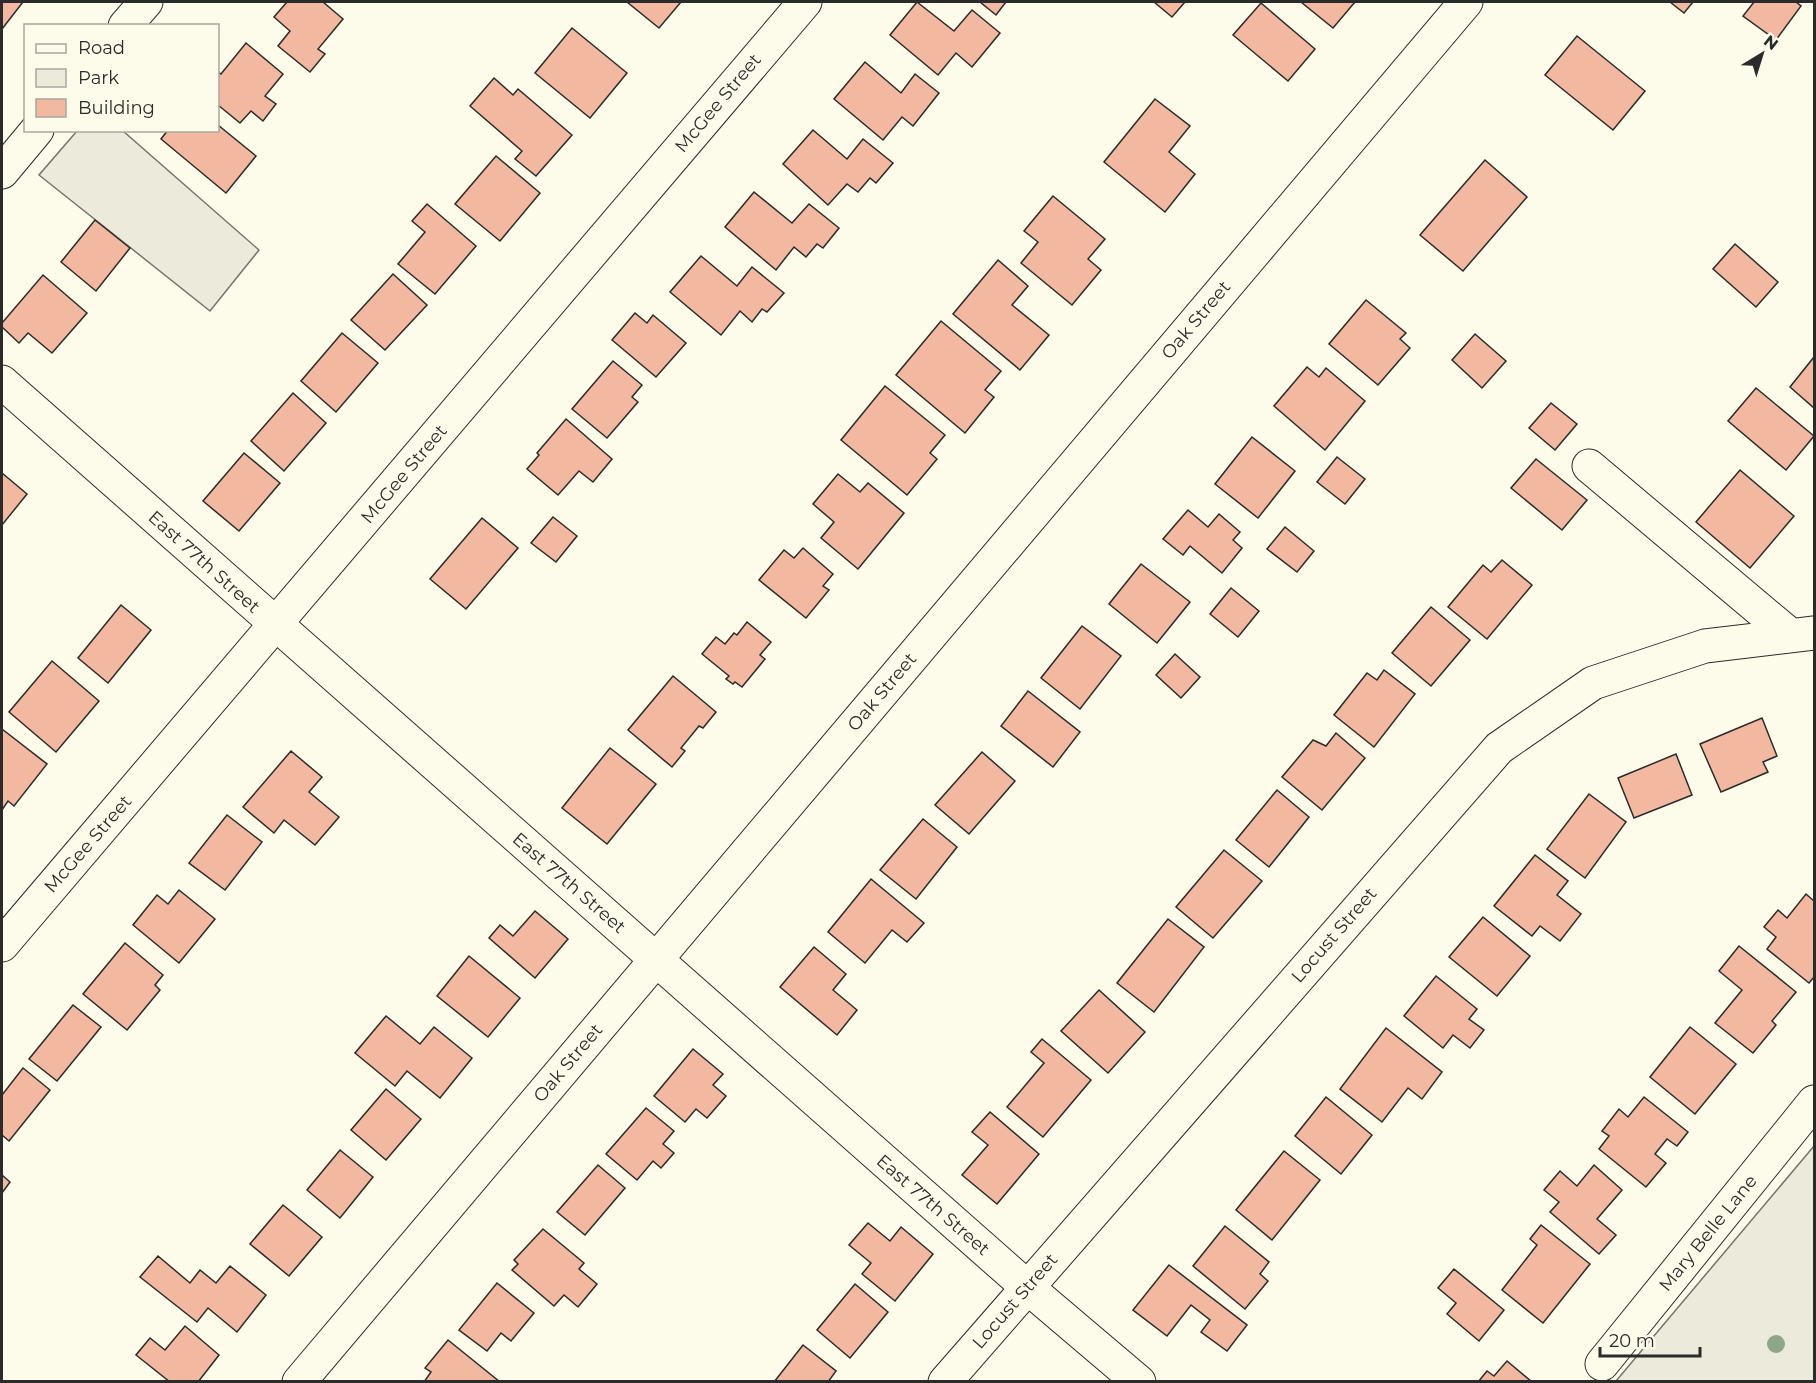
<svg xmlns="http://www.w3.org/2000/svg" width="1816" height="1383" viewBox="0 0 1816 1383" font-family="Montserrat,sans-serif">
	<rect width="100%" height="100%" fill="#fdfbea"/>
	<!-- green -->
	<g fill="#ecebdb" stroke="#74746e" stroke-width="1.5">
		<polygon points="77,131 123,131 259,250 210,311 39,175"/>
		<polygon points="1814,1146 1814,1381 1616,1381"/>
	</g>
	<!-- building -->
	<g fill="#f2b8a0" stroke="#2b2b2b" stroke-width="1.5">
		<polygon points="2,2 23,2 2,29"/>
		<polygon points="287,2 323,2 343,19 318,49 325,54 310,72 278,46 290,31 274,17"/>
		<polygon points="627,2 681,2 659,28"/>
		<polygon points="917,2 954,31 972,10 1000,33 972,67 956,53 938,75 890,35"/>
		<polygon points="980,2 1006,2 996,15"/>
		<polygon points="1154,2 1185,2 1172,17"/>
		<polygon points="1301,2 1355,2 1333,28"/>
		<polygon points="1670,2 1693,2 1684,13"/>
		<polygon points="1754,2 1796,2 1801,6 1776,40 1743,16"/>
		<polygon points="1261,3 1315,49 1288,81 1233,35"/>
		<polygon points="572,28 627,73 590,118 535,73"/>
		<polygon points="1577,36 1645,91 1613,130 1545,75"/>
		<polygon points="246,43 283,74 265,96 276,104 263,121 251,111 240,123 218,105 218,72 221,74"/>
		<polygon points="865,62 901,93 915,74 939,93 913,126 902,117 883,140 834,99"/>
		<polygon points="494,78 513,95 518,89 572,135 536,176 515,159 522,151 470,106"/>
		<polygon points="1155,99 1190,126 1169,152 1195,174 1165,212 1104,162"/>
		<polygon points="218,125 256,156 226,193 161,139 168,130 218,130"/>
		<polygon points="813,130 847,159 863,139 893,163 876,183 870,178 858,192 847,184 828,205 783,164"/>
		<polygon points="496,156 540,193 500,241 455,204"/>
		<polygon points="1485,160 1527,197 1463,271 1420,235"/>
		<polygon points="754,192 792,223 809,204 839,228 823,248 817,244 806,257 794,247 776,270 725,227"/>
		<polygon points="1053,196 1105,239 1088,259 1101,270 1072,305 1021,263 1038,242 1024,231"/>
		<polygon points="427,204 476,246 435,294 398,264 425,232 412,221"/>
		<polygon points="95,220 130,248 96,291 61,262"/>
		<polygon points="1735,244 1778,282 1756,307 1713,269"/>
		<polygon points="701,256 737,286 752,267 784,293 767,312 762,309 752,322 740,311 721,335 670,292"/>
		<polygon points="998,260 1028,286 1012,305 1049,335 1020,370 953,314"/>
		<polygon points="393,274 427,305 385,350 351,320"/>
		<polygon points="43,275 87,313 52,353 28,333 19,343 2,327 2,323"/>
		<polygon points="1366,300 1406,333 1400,339 1410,348 1378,385 1329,344"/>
		<polygon points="635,313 647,323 653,315 686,343 656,377 612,340"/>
		<polygon points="941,321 1001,371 985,390 994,397 965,433 896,375"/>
		<polygon points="342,333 378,363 336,412 301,381"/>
		<polygon points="1475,334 1506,361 1482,388 1452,360"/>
		<polygon points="1814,357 1814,408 1790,387"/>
		<polygon points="613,361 642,385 632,397 638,402 607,438 572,409"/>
		<polygon points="1307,367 1319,377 1326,368 1365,401 1325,450 1274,406"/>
		<polygon points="885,386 945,435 930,453 937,459 907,495 841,440"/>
		<polygon points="1756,388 1814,436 1786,470 1728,421"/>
		<polygon points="293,393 326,423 284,471 251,441"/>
		<polygon points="1551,403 1577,424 1555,450 1529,428"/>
		<polygon points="566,419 612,459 593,482 579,471 558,495 527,469 539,455 537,453"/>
		<polygon points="1252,437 1295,471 1258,518 1215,484"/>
		<polygon points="244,453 280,483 239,531 203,501"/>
		<polygon points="1337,457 1365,479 1345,504 1317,482"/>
		<polygon points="1536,459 1587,500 1562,530 1511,488"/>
		<polygon points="1740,470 1794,516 1750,568 1696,522"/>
		<polygon points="2,473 27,494 2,525"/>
		<polygon points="838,474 860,492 868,483 904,513 858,569 821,538 834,522 813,504"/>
		<polygon points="1188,510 1208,527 1219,514 1240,532 1233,540 1242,548 1222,573 1190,546 1183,555 1163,539"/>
		<polygon points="553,517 577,536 556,562 531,543"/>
		<polygon points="482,518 518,548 466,609 430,579"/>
		<polygon points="1285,527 1314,551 1297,572 1267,549"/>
		<polygon points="803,548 833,574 823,586 829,590 806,618 759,580 784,550 794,558"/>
		<polygon points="1502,560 1532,585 1487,639 1448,607 1483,565 1491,572"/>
		<polygon points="1141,564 1190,602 1157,643 1109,604"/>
		<polygon points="1231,588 1259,611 1238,637 1210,614"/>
		<polygon points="121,605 151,630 108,683 78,658"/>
		<polygon points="1431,607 1470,640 1431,686 1392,653"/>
		<polygon points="747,622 771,642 760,655 765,659 742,687 735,682 733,684 726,679 729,676 702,654 716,637 725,644 734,633 737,635"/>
		<polygon points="1082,626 1121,656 1080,709 1041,678"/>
		<polygon points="1175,654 1200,677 1181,698 1156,675"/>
		<polygon points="52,661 99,701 56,752 9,712"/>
		<polygon points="1384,670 1415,694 1374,747 1334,715 1367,673 1377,680"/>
		<polygon points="673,676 716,712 703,728 699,726 681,748 685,751 672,767 628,730"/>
		<polygon points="1028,691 1080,732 1053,767 1001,726"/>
		<polygon points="1762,718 1777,756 1763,762 1768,772 1721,792 1700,744"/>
		<polygon points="2,729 47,764 14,806 8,801 2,810"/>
		<polygon points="1336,733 1365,758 1322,810 1282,777 1313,740 1326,746"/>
		<polygon points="610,748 656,784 607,844 562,808"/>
		<polygon points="291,751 322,777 309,792 339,817 315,845 284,820 274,833 243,807"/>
		<polygon points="982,752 1015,781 969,834 935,805"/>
		<polygon points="1676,754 1692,795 1634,818 1618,778"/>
		<polygon points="1277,790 1309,817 1269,867 1236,840"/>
		<polygon points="1589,794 1626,822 1585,878 1547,849"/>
		<polygon points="227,815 262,842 225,890 189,863"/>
		<polygon points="923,819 957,847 916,899 880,870"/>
		<polygon points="1224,850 1262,881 1213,938 1176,907"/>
		<polygon points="1535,855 1568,881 1557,895 1581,914 1560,941 1540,926 1532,936 1494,906"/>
		<polygon points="871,879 924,923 907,942 892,930 865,963 828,932"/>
		<polygon points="179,890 215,919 179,963 133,925 157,895 168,904"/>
		<polygon points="1806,894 1814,901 1814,977 1809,983 1767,949 1776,937 1764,927 1778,910 1787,918"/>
		<polygon points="535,911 568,939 535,978 489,938 500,925 513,936"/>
		<polygon points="1483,917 1530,956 1497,996 1449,957"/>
		<polygon points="1168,919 1204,947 1154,1012 1117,983"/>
		<polygon points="125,943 163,975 155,985 160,990 127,1030 83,994"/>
		<polygon points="1739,946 1796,992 1772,1021 1776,1025 1753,1053 1715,1023 1742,990 1719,971"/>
		<polygon points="814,947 846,974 833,990 857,1010 837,1035 780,987"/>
		<polygon points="469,956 520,998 488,1037 437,996"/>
		<polygon points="1436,976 1477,1009 1469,1019 1484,1030 1470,1048 1453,1035 1443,1048 1404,1016"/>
		<polygon points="1099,990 1145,1032 1108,1073 1061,1031"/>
		<polygon points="73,1005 101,1027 57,1081 29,1059"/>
		<polygon points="386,1016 420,1044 434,1027 472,1058 440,1098 407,1071 395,1086 355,1053"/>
		<polygon points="1690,1027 1736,1064 1695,1114 1650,1077"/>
		<polygon points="1386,1028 1442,1072 1422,1099 1408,1088 1382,1122 1340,1089"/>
		<polygon points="1042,1039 1091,1080 1043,1137 1007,1107 1044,1063 1031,1052"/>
		<polygon points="693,1049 723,1074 713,1085 726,1096 707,1118 696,1109 685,1122 654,1096"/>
		<polygon points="23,1068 50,1090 9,1141 2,1135 2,1095"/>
		<polygon points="386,1089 421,1119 386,1160 351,1130"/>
		<polygon points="1326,1097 1372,1135 1341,1174 1295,1136"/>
		<polygon points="1644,1097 1688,1132 1677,1146 1667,1139 1655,1154 1666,1163 1646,1187 1599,1149 1609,1136 1602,1131 1619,1109 1628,1117"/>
		<polygon points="646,1108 674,1131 663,1144 674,1153 661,1168 653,1161 637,1180 606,1154"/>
		<polygon points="990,1112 1039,1154 997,1204 962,1175 988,1145 972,1132"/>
		<polygon points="340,1150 373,1177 340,1218 307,1190"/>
		<polygon points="1284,1151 1320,1180 1272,1240 1236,1210"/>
		<polygon points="598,1165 625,1188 585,1235 557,1212"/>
		<polygon points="1594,1165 1622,1190 1597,1219 1616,1235 1599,1254 1550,1212 1559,1202 1544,1190 1560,1171 1577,1186"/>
		<polygon points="2,1175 10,1182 2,1193"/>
		<polygon points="283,1205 322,1237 289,1276 250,1244"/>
		<polygon points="868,1223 890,1241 901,1227 933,1254 895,1301 862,1274 871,1263 849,1245"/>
		<polygon points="1541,1225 1590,1264 1543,1323 1502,1290 1537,1245 1530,1239"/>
		<polygon points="1225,1226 1269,1262 1260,1274 1268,1281 1245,1309 1193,1266"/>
		<polygon points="543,1229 584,1263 579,1269 597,1284 578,1307 564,1295 554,1306 512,1270 518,1264 514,1260"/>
		<polygon points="158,1256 190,1283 200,1270 216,1283 230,1266 266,1295 237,1332 208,1308 197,1322 140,1277"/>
		<polygon points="1169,1265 1247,1325 1227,1351 1201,1332 1210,1320 1191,1305 1167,1336 1133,1310"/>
		<polygon points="1454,1269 1504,1310 1479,1341 1447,1314 1456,1303 1438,1288"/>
		<polygon points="497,1283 534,1313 511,1341 501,1333 487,1351 459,1330"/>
		<polygon points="855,1284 888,1312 850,1358 817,1330"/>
		<polygon points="185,1326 219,1355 198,1382 170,1382 136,1355 150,1338 165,1350"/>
		<polygon points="448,1340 500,1382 424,1382 431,1372 425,1368"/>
		<polygon points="803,1345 836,1371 828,1382 774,1382"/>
		<polygon points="1507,1361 1532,1382 1478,1382 1487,1371 1494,1376"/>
	</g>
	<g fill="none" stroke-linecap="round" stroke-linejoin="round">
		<!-- minor casing -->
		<g stroke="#2b2b2b" stroke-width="35">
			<g id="minor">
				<polyline points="125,26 146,2"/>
				<polyline points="2,172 37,130"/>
				<polyline points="2,382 1027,1287 1139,1382"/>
				<polyline points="1589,466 1790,635"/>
				<polyline points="2,945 805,2"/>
				<polyline points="1602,1364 1814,1102"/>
				<polyline points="299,1382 1466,2"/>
				<polyline points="945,1382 1499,748 1593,683 1705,646 1814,633"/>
			</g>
		</g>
		<!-- minor -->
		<use href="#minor" stroke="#fdfbea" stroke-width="33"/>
	</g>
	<!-- trees -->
	<circle fill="#8ea78a" cx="1776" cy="1344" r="9"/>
	<g text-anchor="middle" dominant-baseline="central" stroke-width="4.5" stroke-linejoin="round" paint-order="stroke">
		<!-- street labels -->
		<g font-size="18" fill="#2b2b2b" stroke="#fdfbea">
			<text transform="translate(718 103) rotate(-50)">McGee Street</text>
			<text transform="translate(1196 320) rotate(-50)">Oak Street</text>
			<text transform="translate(404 474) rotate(-50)">McGee Street</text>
			<text transform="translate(204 562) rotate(42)">East 77th Street</text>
			<text transform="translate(882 692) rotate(-50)">Oak Street</text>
			<text transform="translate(88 844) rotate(-49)">McGee Street</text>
			<text transform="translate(569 883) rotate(41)">East 77th Street</text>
			<text transform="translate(1334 935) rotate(-49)">Locust Street</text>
			<text transform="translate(568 1063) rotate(-50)">Oak Street</text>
			<text transform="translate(933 1205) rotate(41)">East 77th Street</text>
			<text transform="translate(1708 1233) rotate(-51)">Mary Belle Lane</text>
			<text transform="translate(1015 1301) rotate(-49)">Locust Street</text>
		</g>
	</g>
	<!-- border -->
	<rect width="1816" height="1383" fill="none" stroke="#2b2b2b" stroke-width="6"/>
	<!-- legend -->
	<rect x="24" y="24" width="195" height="108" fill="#fdfbea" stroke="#a9a89e" stroke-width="1.5"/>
	<rect x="36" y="44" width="30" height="9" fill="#fdfbea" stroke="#a9a89e" stroke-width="1.5"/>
	<text x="78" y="54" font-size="18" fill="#2b2b2b">Road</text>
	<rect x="36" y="69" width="30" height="18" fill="#ecebdb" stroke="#a9a89e" stroke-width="1.5"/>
	<text x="78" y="84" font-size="18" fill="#2b2b2b">Park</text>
	<rect x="36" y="99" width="30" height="18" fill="#f2b8a0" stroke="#a9a89e" stroke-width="1.5"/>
	<text x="78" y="114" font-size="18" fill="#2b2b2b">Building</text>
	<!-- north arrow -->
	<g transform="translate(1762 54) rotate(38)" stroke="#fdfbea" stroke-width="4.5" paint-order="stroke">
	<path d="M0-4.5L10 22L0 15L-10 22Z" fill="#2b2b2b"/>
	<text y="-9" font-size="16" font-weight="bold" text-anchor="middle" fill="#2b2b2b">N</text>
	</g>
	<!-- scale -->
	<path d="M1600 1347v9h100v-9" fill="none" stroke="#2b2b2b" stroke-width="3"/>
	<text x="1609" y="1347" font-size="18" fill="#2b2b2b" stroke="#fdfbea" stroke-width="4.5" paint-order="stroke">20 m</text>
</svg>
